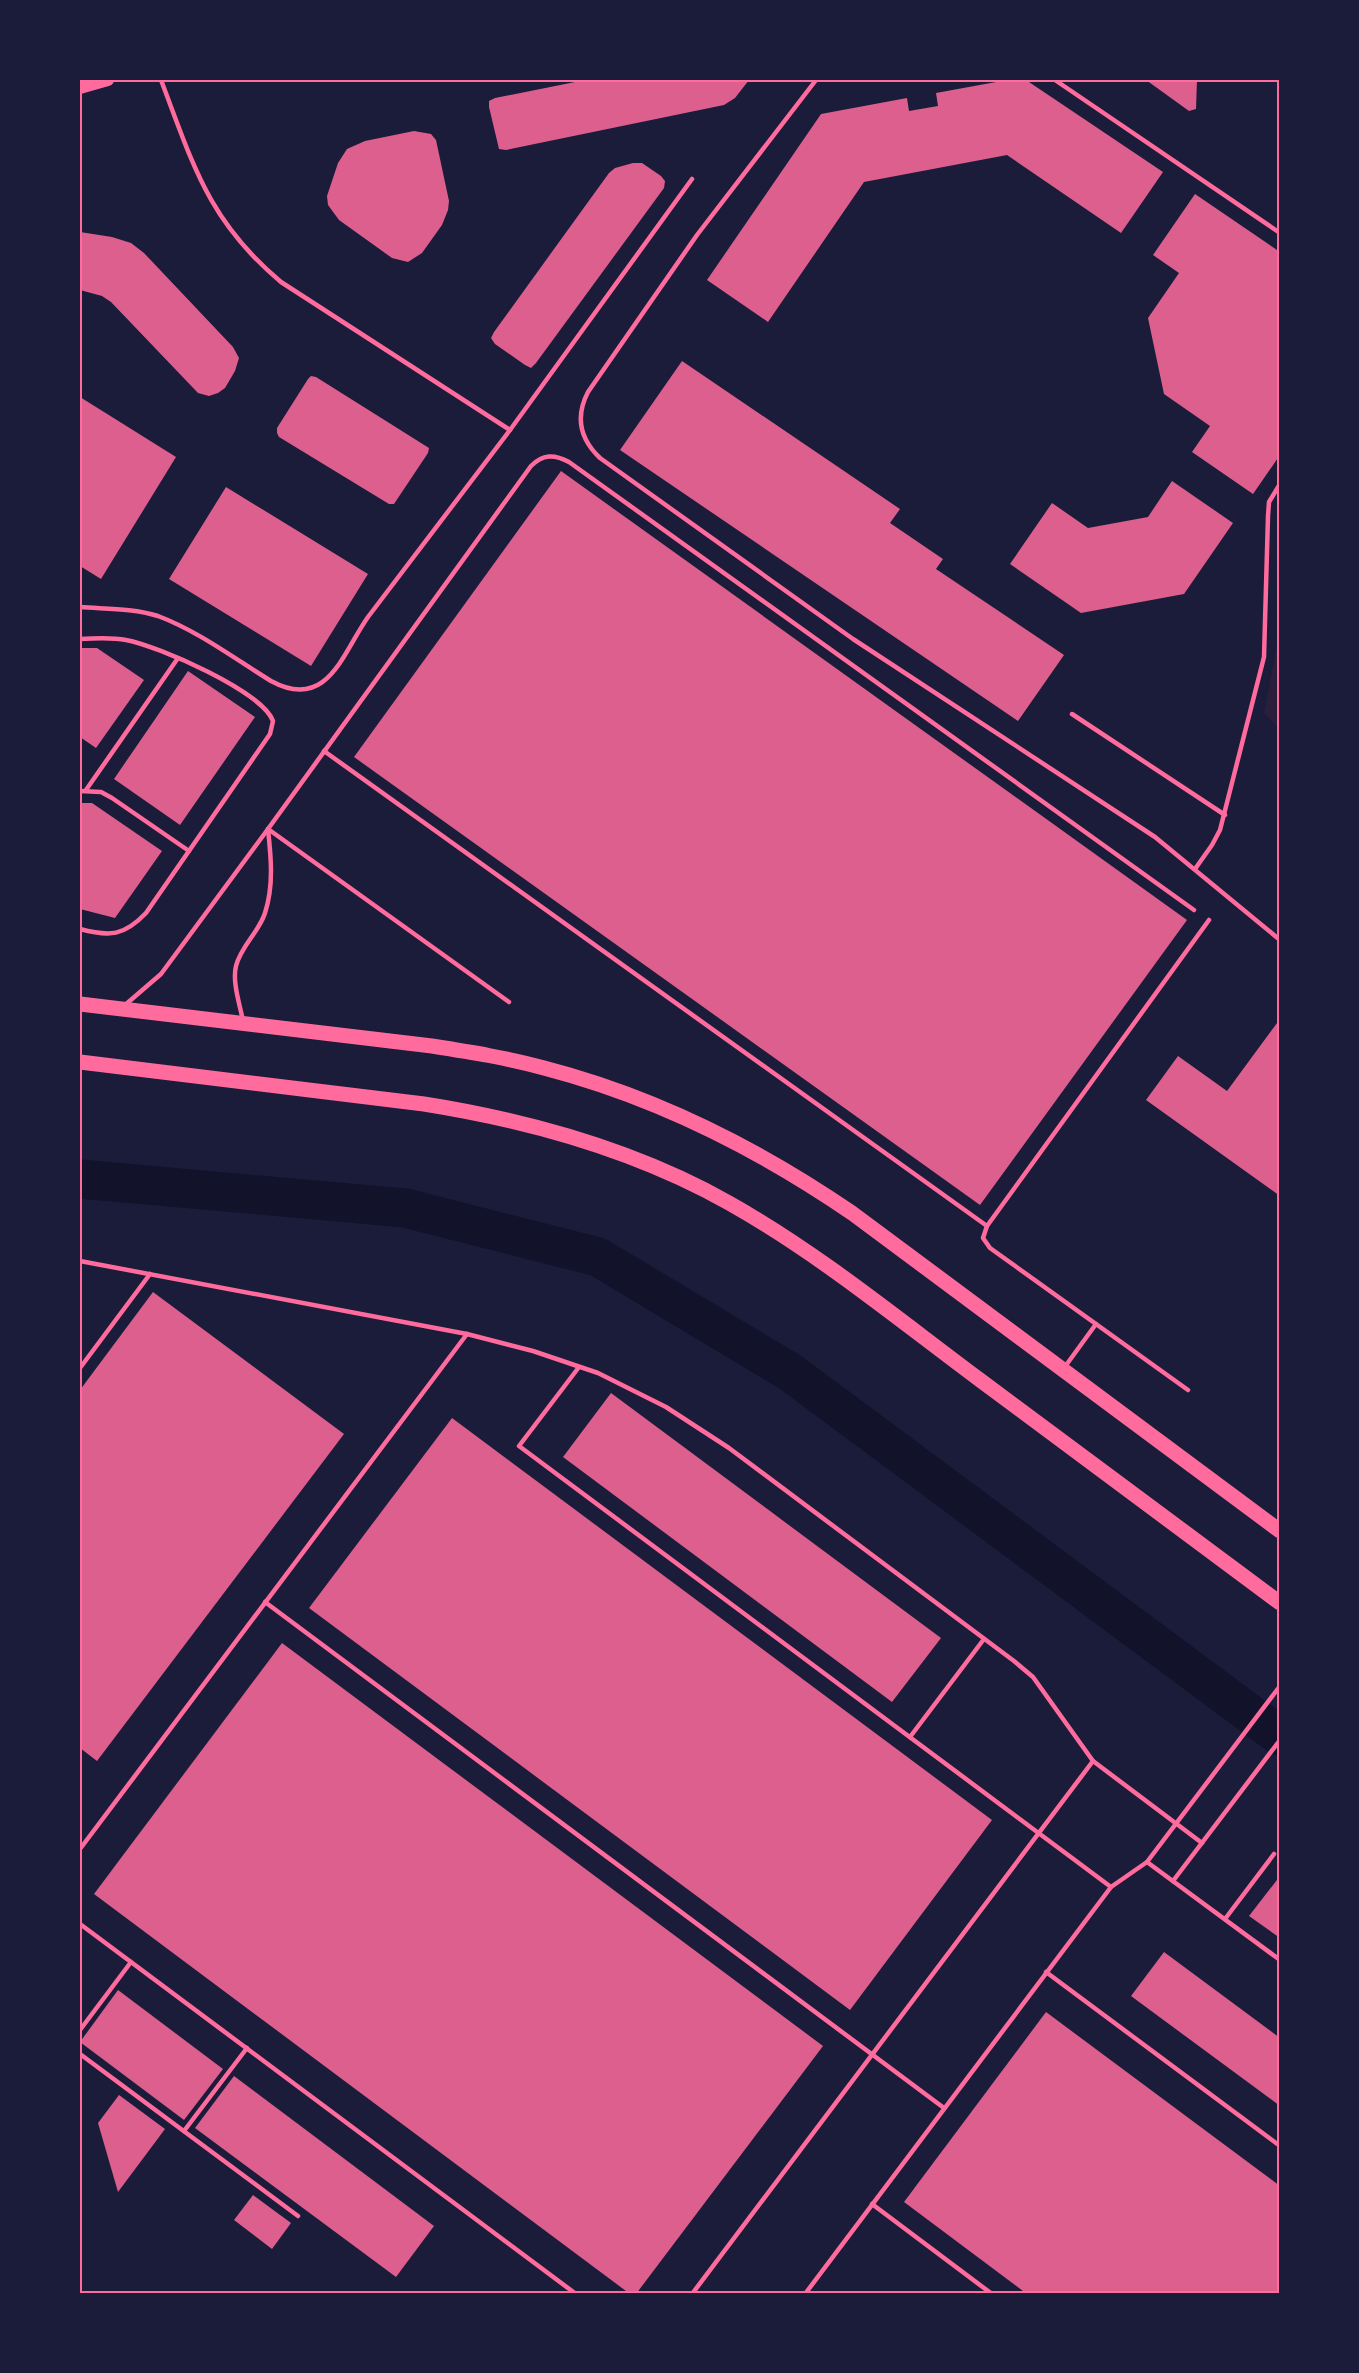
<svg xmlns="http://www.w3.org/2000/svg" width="1359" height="2373" viewBox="0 0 1359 2373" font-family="'Noto Sans',sans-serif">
	<rect width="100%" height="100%" fill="#1b1b3a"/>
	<!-- green -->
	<polygon fill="#2a1e3b" points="1279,634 1279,728 1264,713"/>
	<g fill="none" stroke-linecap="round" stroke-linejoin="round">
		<!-- river -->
		<polyline stroke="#12122b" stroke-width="39" points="80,1179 405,1208 598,1257 790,1372 1280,1736"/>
	</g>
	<!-- building -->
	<g fill="#dd5f8e">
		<polygon points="585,80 749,80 735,98 724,105 506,150 499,149 489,107 489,101 495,98"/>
		<polygon points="1007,80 1026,80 1163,172 1121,233 1007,155 864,182 768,322 707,280 821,114 907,98 909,111 938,106 936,93"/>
		<polygon points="1146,80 1197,80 1196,109 1189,111"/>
		<polygon points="414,131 431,134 436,140 449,201 448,210 442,225 422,253 408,262 392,258 339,220 328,205 327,196 338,163 347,149 365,141"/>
		<polygon points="633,163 642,163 661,176 665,181 664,188 536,363 531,368 525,365 495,344 491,338 494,332 609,173 615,168"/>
		<polygon points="1195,194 1280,252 1280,455 1253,494 1192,452 1210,426 1164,394 1148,318 1179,273 1153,255"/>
		<polygon points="80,232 112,237 131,243 144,253 233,347 239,358 235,371 225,388 218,393 209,396 198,393 111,302 102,296 80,290"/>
		<polygon points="682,361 900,509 890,523 943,559 936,569 1064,655 1018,721 620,450"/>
		<polygon points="311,376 316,377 429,448 428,453 394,504 389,504 279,437 277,433 277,428 308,379"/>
		<polygon points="80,397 176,457 101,579 80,566"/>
		<polygon points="561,471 1187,920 980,1205 354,757"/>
		<polygon points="1172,481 1233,523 1184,594 1081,613 1010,564 1052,503 1088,528 1148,517"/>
		<polygon points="226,487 368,574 311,666 169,579"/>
		<polygon points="80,648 97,648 144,680 96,748 80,737"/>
		<polygon points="188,671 255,717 180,825 114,779"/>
		<polygon points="80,803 92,803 162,851 115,918 80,909"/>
		<polygon points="1280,1019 1280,1196 1146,1100 1178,1056 1227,1091"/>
		<polygon points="153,1292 344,1434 97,1761 80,1748 80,1390"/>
		<polygon points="611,1393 941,1638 892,1702 563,1457"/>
		<polygon points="452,1418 992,1820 850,2010 309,1608"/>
		<polygon points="282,1643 823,2046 636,2294 630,2294 94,1894"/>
		<polygon points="1280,1876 1280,1938 1249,1916"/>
		<polygon points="1164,1952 1280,2038 1280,2106 1131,1996"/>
		<polygon points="118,1990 223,2069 184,2120 80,2042"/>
		<polygon points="1046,2012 1280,2186 1280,2294 1027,2294 904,2202"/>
		<polygon points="234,2076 434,2226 396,2277 195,2128"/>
		<polygon points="119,2095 165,2129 118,2192 98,2123"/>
		<polygon points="253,2195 291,2223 272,2249 234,2220"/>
	</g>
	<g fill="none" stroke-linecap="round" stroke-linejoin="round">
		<!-- service -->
		<g stroke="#ff6b9d" stroke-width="4.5">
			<path d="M 161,80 C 193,164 208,221 281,282 L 510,430"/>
			<path d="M 816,80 L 697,235 L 588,392 C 575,417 580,439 600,458 L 853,639 L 1155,837 L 1280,940"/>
			<polyline points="1055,80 1280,233"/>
			<path d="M 80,607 C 105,609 133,608 158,616 C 198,631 235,659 271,681 C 328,712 343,652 368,617 L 510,430 L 692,179"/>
			<path d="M 80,639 C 95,638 111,637 126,640 C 158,646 262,691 273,721 L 270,734 L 146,913 C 124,936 110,937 80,929"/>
			<polyline points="1072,714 1225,815"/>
			<polyline points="324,751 987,1226"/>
			<polyline points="86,790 178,658"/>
			<polyline points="80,791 101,792 112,798 189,851"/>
			<polyline points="1195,869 1212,845 1220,830 1264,657 1268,516 1269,502 1280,484"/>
			<path d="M 509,1002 L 268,829 L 531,466 C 543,454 554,454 569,462 L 1194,910"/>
			<polyline points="125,1005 161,974 268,829"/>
			<path d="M 243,1021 C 240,1005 232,982 236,966 C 241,946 259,932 265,913 C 274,885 271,857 268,829"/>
			<polyline points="80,1261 467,1334 533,1351 598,1373 666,1407 729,1448 1014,1661 1033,1677 1093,1761 1202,1843"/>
			<polyline points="579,1367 519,1446 1111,1887"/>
			<polyline points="80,1368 150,1274"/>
			<polyline points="1064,1368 1096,1324"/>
			<polyline points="1188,1390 990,1248 983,1238 987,1226 1209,920"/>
			<polyline points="265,1602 944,2108"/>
			<polyline points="910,1737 984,1639"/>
			<polyline points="80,1849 467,1334"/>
			<polyline points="1147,1862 1280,1686"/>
			<polyline points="1173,1881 1280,1740"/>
			<polyline points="1225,1919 1274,1854"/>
			<polyline points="80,1924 576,2294"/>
			<polyline points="1046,1972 1280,2146"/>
			<polyline points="80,2030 131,1962"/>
			<polyline points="80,2054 298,2216"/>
			<polyline points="184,2131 247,2048"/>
			<polyline points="872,2204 992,2294"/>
			<polyline points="692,2294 1093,1761"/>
			<polyline points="805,2294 1111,1887 1147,1862 1280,1960"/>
		</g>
		<!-- secondary -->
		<polyline stroke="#ff6b9d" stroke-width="12" points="80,88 108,80"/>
		<!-- primary -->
		<g stroke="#ff6b9d" stroke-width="15">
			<path d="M 80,1004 L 432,1046 C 470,1052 508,1058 544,1068 C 656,1097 757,1148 852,1213 L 1280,1531"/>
			<path d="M 80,1062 L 424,1104 C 531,1121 635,1150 729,1203 C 818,1253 898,1319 980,1380 C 1080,1454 1180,1529 1280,1603"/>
		</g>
	</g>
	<!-- border -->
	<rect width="1359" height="2373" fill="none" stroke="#1b1b3a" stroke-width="162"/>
	<rect x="81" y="81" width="1197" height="2211" fill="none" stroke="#ff6b9d" stroke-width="2"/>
</svg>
